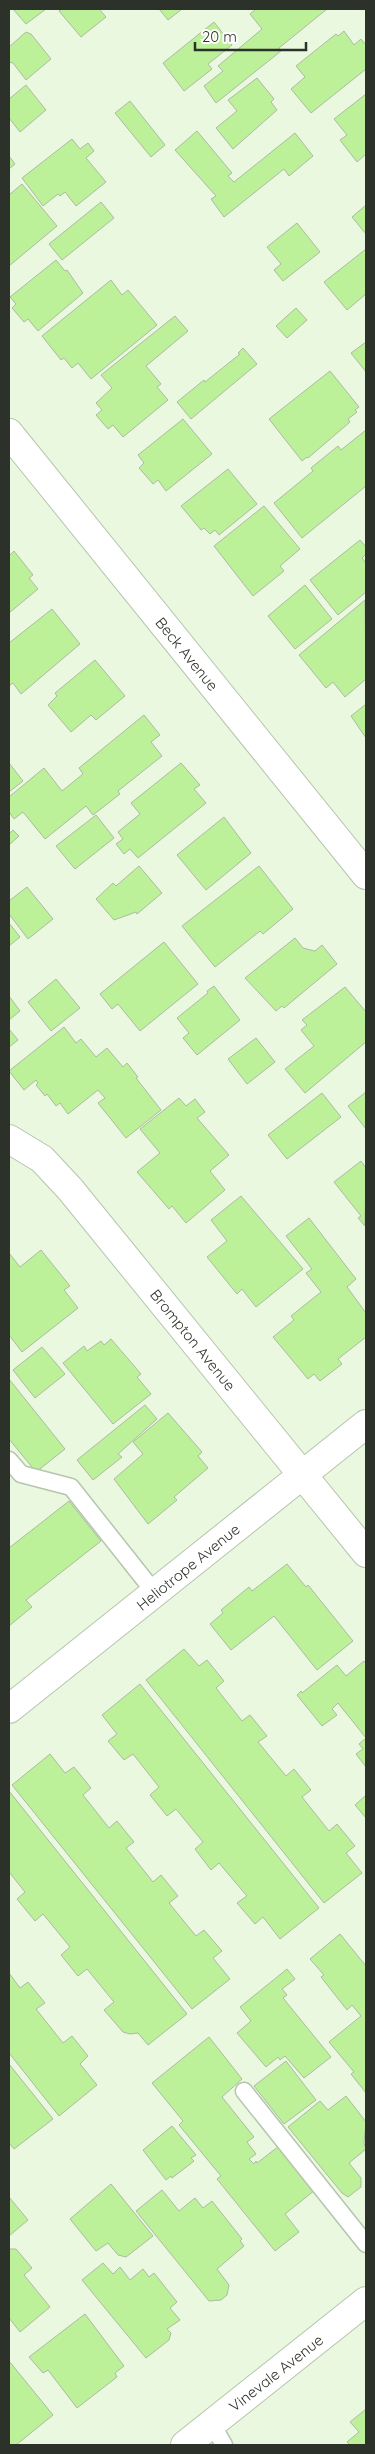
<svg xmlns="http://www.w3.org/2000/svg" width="375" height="2454" viewBox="0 0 375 2454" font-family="Quicksand,sans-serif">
	<rect width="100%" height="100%" fill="#e9f8df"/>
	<!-- building -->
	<g fill="#bcf099" stroke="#acbba3">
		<polygon points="13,9 46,9 26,24"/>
		<polygon points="62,9 99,9 106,17 81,37 59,11"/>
		<polygon points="159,9 182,9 168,20"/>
		<polygon points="256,9 327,9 279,48 281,51 216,103 204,86 223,71 218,66 262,29 250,14"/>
		<polygon points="214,22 232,45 208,64 212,69 184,91 163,63"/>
		<polygon points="344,31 354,45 361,39 366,45 366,69 311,113 291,89 305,77 296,66 336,34 338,36"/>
		<polygon points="26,32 31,34 51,59 26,80 13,63 9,62 9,47"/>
		<polygon points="257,78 274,99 271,102 277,110 233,149 216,128 237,111 228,100"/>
		<polygon points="26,85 46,110 20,132 9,118 9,99"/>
		<polygon points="366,94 366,154 357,162 340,140 347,135 334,119"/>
		<polygon points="130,101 165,145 151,157 115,113"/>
		<polygon points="197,131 232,173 228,176 234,182 295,133 313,156 289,176 284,169 224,217 211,199 216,196 175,150"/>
		<polygon points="72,139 80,149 88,143 94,151 86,158 106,182 76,206 65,192 60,196 58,194 43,206 22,178"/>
		<polygon points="9,156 15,164 9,169"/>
		<polygon points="22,184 57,226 9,266 9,195"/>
		<polygon points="101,202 114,218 62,260 49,244"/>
		<polygon points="366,205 366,234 352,217"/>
		<polygon points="297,223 320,252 283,281 274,270 281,264 267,247"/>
		<polygon points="366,249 366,294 347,310 324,282"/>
		<polygon points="56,260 65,271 67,270 83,293 38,331 28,319 24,322 12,308 16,304 10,297"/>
		<polygon points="111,280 122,295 128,290 157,325 91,379 78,363 72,368 64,358 61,360 42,336"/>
		<polygon points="296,308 307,320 287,338 276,326"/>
		<polygon points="175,316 188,331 146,366 161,384 157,387 168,400 123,437 113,425 108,429 96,415 102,410 96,403 112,388 101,375"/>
		<polygon points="366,342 366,372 351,353"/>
		<polygon points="243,348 257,364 191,419 177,402 204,380 205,382 240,354 238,353"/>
		<polygon points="330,371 359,407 355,410 357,412 348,419 350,422 308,458 307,457 302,461 269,419"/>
		<polygon points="183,419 212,454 166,491 158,480 153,484 139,468 144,463 138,455"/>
		<polygon points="366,430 366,486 302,538 274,503 313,471 311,468 338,446 341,450"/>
		<polygon points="228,469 257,504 219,535 215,530 210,534 204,528 201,530 181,506"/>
		<polygon points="264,506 300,549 280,566 284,571 253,596 214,546"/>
		<polygon points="360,540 366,547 366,554 362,558 366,563 366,592 338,615 310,580"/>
		<polygon points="14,551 33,575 29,578 38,589 9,613 9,556"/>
		<polygon points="305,585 332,619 295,649 268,616"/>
		<polygon points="365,600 366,679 345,697 333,682 326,688 299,655"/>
		<polygon points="52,609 80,644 21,694 13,683 9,686 9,643"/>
		<polygon points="95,660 125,696 96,720 91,715 71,732 48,705 57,696 55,693"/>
		<polygon points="366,704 366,738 351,716"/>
		<polygon points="144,715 160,735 151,742 162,756 118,791 120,794 93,815 86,806 45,839 23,812 14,819 9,812 9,797 44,768 62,791 83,774 79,768"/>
		<polygon points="9,763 23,781 9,792"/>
		<polygon points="181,763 200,785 194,789 206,803 138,858 130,849 124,854 116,844 123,839 118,832 140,814 131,803"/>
		<polygon points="96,815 114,838 75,869 56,846"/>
		<polygon points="224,817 251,853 206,890 177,855"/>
		<polygon points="13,830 19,836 9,845 9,834"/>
		<polygon points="139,866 162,893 137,914 136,912 114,920 96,899 113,883 116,886"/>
		<polygon points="259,866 293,909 263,934 260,931 215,967 182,926"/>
		<polygon points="27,887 53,919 28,939 9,914 9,901"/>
		<polygon points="9,923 20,937 9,946"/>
		<polygon points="295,938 303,948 315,951 322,945 337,964 284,1008 282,1006 276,1011 245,978"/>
		<polygon points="164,942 198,984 140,1031 118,1004 112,1009 100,994"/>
		<polygon points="56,979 80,1008 51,1031 28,1002"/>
		<polygon points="214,986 240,1020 197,1055 183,1038 189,1033 177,1018 208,993 207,991"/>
		<polygon points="345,987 366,1012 366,1042 305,1093 285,1069 314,1046 301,1030 307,1025 302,1020"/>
		<polygon points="9,996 20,1011 9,1020"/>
		<polygon points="64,1027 76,1043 81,1039 96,1057 107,1048 123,1067 127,1063 138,1077 136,1078 161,1110 126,1138 98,1103 105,1098 98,1090 68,1114 60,1103 56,1106 47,1094 45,1096 36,1085 38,1083 36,1080 24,1090 9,1071"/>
		<polygon points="9,1029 18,1040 9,1047"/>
		<polygon points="256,1038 275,1062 247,1084 228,1059"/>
		<polygon points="366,1092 366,1129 348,1106"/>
		<polygon points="322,1093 341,1117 287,1159 268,1135"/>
		<polygon points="179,1098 186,1106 195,1099 205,1112 197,1118 229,1155 210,1171 225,1190 186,1223 172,1206 169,1209 137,1172 160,1153 140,1129"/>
		<polygon points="361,1161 366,1168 365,1226 358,1218 361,1216 334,1182"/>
		<polygon points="241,1196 303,1269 256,1307 242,1289 237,1294 207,1257 227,1241 211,1220"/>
		<polygon points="309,1218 356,1279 347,1287 366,1313 366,1337 338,1359 342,1364 320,1381 314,1374 308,1379 273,1337 294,1320 291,1316 321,1292 306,1273 312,1269 286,1236"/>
		<polygon points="41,1250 70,1286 64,1290 78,1308 22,1352 9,1335 9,1253 20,1267"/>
		<polygon points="111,1339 141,1374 137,1377 151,1394 113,1424 63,1363 84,1346 87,1351 101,1341 104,1345"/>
		<polygon points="42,1347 65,1374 35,1398 13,1370"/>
		<polygon points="9,1379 65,1449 36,1472 9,1439"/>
		<polygon points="145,1405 157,1419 118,1454 122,1457 93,1480 77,1460"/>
		<polygon points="168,1413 202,1452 198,1456 208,1468 174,1497 177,1500 148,1524 114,1479 143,1454 133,1442"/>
		<polygon points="69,1501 101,1541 26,1600 32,1607 9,1626 9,1548"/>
		<polygon points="287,1564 306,1587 308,1585 353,1641 317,1670 274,1616 231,1650 210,1624 223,1613 221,1610 249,1587 252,1591"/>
		<polygon points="184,1649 199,1666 207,1660 224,1681 216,1688 242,1721 250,1715 267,1736 258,1742 286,1776 294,1769 311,1790 302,1797 329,1831 337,1824 355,1846 346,1853 362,1873 324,1903 146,1680"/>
		<polygon points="364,1661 366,1664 366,1738 338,1703 332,1709 337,1715 322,1726 297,1695 301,1691 302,1693 337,1665 346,1676"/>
		<polygon points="140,1684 319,1908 280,1939 263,1917 255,1924 237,1903 247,1896 219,1863 211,1870 195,1849 203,1842 176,1809 167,1816 150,1795 159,1787 133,1754 124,1760 108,1741 117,1734 102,1715"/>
		<polygon points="366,1738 366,1767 356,1754 363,1749 359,1744"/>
		<polygon points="50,1754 65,1773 74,1767 91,1788 83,1795 109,1828 117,1821 134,1842 126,1848 153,1882 161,1875 178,1896 169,1903 196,1936 204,1930 222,1951 213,1958 230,1979 192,2009 12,1785"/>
		<polygon points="9,1791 187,2014 148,2045 138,2033 130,2034 123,2032 104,2010 114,2002 87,1969 78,1976 61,1955 70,1947 43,1914 35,1921 17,1899 25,1892 9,1872"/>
		<polygon points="366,1795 366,1818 355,1805"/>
		<polygon points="340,1934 366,1966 366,2093 351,2074 354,2072 329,2042 361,2016 352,2005 347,2010 321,1977 324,1975 310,1959"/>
		<polygon points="287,1969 295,1979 282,1989 287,1995 283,1998 331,2057 304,2078 285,2056 280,2060 278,2057 266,2067 237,2033 251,2021 240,2007"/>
		<polygon points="9,1973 20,1988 28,1982 45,2003 36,2009 63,2043 72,2036 88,2056 80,2064 97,2085 59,2116 9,2053"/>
		<polygon points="209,2037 242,2079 222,2097 254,2137 247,2142 256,2154 249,2159 254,2164 256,2161 257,2163 279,2146 315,2190 285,2214 299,2232 275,2251 217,2179 221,2176 179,2125 183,2121 152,2083"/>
		<polygon points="286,2061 316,2100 284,2124 254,2086"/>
		<polygon points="9,2064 53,2119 14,2149 9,2143"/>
		<polygon points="346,2096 366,2122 364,2143 366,2149 349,2163 361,2178 361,2187 348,2197 342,2193 288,2127 320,2101 328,2110"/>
		<polygon points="172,2126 196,2155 191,2158 194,2161 172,2178 171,2176 166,2180 143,2150"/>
		<polygon points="111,2184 153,2236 126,2257 118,2255 108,2243 96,2251 70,2219"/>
		<polygon points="162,2190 179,2211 195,2198 203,2208 212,2201 242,2239 240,2241 244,2246 217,2269 229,2285 227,2295 221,2300 209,2301 136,2211"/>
		<polygon points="9,2197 28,2220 9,2236"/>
		<polygon points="9,2249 16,2249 32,2268 24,2275 50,2307 20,2332 9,2318"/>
		<polygon points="103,2263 113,2274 120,2267 130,2280 143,2269 149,2277 154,2273 177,2302 170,2308 180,2320 167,2329 171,2333 169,2340 146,2358 82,2280"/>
		<polygon points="85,2314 124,2366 115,2373 117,2377 77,2408 48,2370 43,2373 29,2357"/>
		<polygon points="9,2361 53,2415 16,2445 9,2445"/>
		<polygon points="366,2409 366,2445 350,2445 347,2442 359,2432 350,2422"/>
	</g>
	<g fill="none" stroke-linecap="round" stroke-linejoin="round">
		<!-- service casing -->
		<g stroke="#b6c5ad" stroke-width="19">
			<g id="service">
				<polyline points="9,1460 21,1474 71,1487 155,1593"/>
				<polyline points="244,2091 366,2244"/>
				<polyline points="212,2424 224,2445"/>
			</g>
		</g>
		<!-- minor casing -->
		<g stroke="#b6c5ad" stroke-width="30">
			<g id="minor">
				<polyline points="9,433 366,875"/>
				<polyline points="9,1139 42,1159 70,1189 366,1553"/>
				<polyline points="9,1709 366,1424"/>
			</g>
		</g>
		<!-- tertiary casing -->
		<g stroke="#b6c5ad" stroke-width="30">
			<polyline id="tertiary" points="185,2445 366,2301"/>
		</g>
		<!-- service -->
		<use href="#service" stroke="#fff" stroke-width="16"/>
		<!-- minor -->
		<use href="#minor" stroke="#fff" stroke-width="28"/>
		<!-- tertiary -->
		<use href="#tertiary" stroke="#fff" stroke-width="28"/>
	</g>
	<g text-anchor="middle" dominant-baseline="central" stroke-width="4" stroke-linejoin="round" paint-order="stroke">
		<!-- street labels -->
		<g font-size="15" fill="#2c3229" stroke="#fff">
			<text transform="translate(187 654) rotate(51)">Beck Avenue</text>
			<text transform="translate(193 1340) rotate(51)">Brompton Avenue</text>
			<text transform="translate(188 1567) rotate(-39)">Heliotrope Avenue</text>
			<text transform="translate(276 2373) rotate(-38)">Vinevale Avenue</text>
		</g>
	</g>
	<!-- border -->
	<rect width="375" height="2454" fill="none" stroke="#2c3229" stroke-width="20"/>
	<!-- scale -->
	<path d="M195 42v8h111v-8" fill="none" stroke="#2c3229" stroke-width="2.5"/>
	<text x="202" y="42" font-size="15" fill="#2c3229" stroke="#ffffff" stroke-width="4" paint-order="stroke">20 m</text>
</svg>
